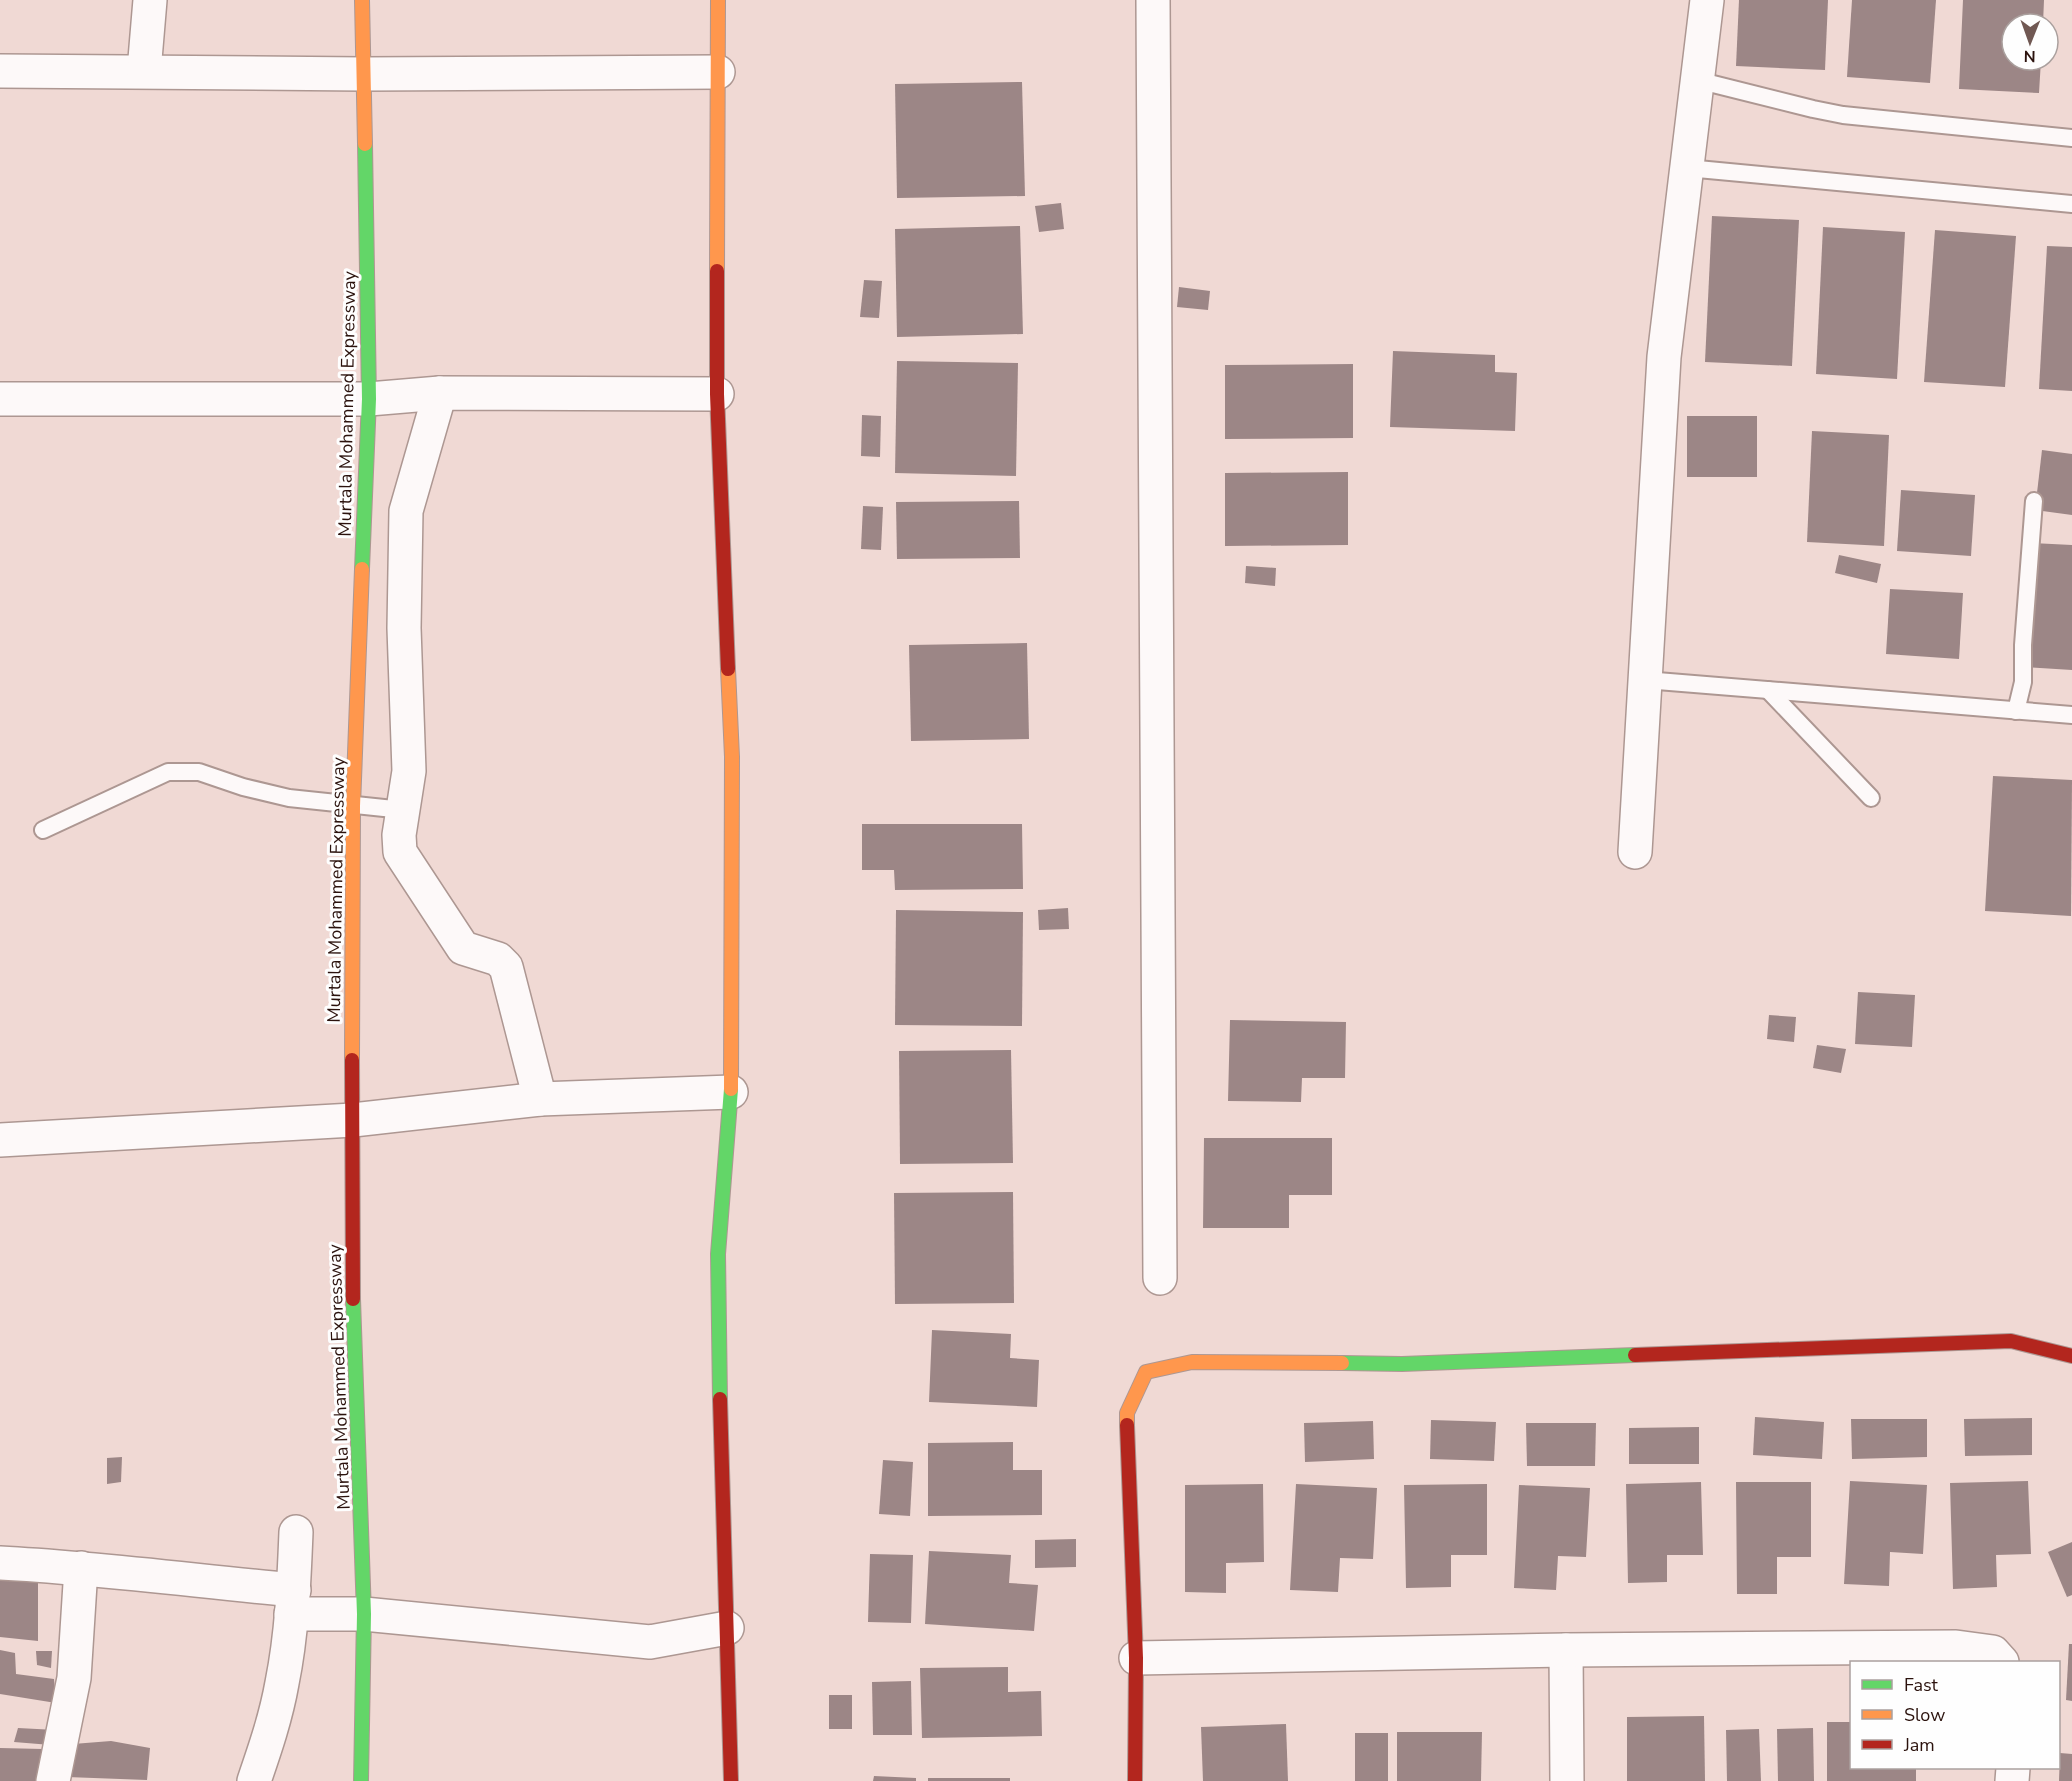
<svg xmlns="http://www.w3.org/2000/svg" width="2072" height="1781" viewBox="0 0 2072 1781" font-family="'Nunito Sans',sans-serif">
	<rect width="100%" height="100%" fill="#f0d9d4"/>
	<!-- building -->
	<g fill="#9c8686">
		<polygon points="1739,0 1828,0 1825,70 1736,66"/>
		<polygon points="1852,0 1936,0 1930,83 1847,77"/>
		<polygon points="1963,0 2044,0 2043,24 2012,24 2012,60 2041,60 2039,93 1959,89"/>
		<polygon points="1022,82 1025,196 897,198 895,84"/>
		<polygon points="1061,203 1064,229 1039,232 1035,206"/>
		<polygon points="1712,216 1799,220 1792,366 1705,362"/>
		<polygon points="1020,226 1023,334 897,337 895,229"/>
		<polygon points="1823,227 1905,232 1897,379 1816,374"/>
		<polygon points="1935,230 2016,236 2005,387 1924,382"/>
		<polygon points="2047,246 2072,247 2072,391 2039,389"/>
		<polygon points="864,280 882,281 879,318 860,317"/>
		<polygon points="1179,287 1210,291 1208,310 1177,307"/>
		<polygon points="1393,351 1495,355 1495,372 1517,373 1515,431 1390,427"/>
		<polygon points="897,361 1018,363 1016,476 895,473"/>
		<polygon points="1353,364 1353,438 1225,439 1225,365"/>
		<polygon points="862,415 881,416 880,457 861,456"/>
		<rect x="1687" y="416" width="70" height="61"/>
		<polygon points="1812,431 1889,435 1884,546 1807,542"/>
		<polygon points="2042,450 2072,454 2072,515 2035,510"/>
		<polygon points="1348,472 1348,545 1225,546 1225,473"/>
		<polygon points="1901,490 1975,495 1971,556 1897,551"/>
		<polygon points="1019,501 1020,558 897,559 896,502"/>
		<polygon points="863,506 883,507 881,550 861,549"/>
		<polygon points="2030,543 2072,545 2072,670 2025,667"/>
		<polygon points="1839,555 1881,564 1877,583 1835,573"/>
		<polygon points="1246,566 1276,568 1275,586 1245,583"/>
		<polygon points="1890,589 1963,593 1959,659 1886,654"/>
		<polygon points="1027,643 1029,739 911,741 909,645"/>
		<polygon points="1993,776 2072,780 2071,916 1985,911"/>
		<polygon points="862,824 1022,824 1023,889 895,890 894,870 862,870"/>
		<polygon points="1068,908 1069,929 1039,930 1038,910"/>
		<polygon points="896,910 1023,912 1022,1026 895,1025"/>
		<polygon points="1858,992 1915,995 1912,1047 1855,1044"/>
		<polygon points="1769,1015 1796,1017 1794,1042 1767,1039"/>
		<polygon points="1230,1020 1346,1022 1345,1078 1302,1078 1301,1102 1228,1101"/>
		<polygon points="1817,1045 1846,1049 1841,1073 1813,1068"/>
		<polygon points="1011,1050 1013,1163 900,1164 899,1051"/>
		<polygon points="1204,1138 1332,1138 1332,1195 1289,1195 1289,1228 1203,1228"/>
		<polygon points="1013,1192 1014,1303 895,1304 894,1193"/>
		<polygon points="932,1330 1011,1334 1010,1358 1039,1360 1037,1407 929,1402"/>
		<polygon points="1755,1417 1824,1422 1822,1459 1753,1455"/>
		<polygon points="2032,1418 2032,1455 1965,1456 1964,1419"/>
		<polygon points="1851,1419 1927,1419 1927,1457 1852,1459"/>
		<polygon points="1431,1420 1496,1422 1494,1461 1430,1459"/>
		<polygon points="1373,1421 1374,1459 1305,1462 1304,1423"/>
		<polygon points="1526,1423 1596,1423 1595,1466 1527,1466"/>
		<polygon points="1699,1427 1699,1464 1629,1464 1629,1428"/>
		<polygon points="1013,1442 1013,1470 1042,1470 1042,1515 928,1516 928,1443"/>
		<polygon points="122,1457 121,1482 107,1484 107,1458"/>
		<polygon points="883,1460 913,1462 910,1516 879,1514"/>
		<polygon points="1850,1481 1927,1485 1923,1554 1890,1552 1889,1586 1844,1584"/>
		<polygon points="2028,1481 2031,1554 1996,1555 1997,1587 1953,1589 1950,1483"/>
		<polygon points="1701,1482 1703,1555 1667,1555 1667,1582 1628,1583 1626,1484"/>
		<polygon points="1736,1482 1811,1482 1811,1557 1777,1557 1777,1594 1737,1594"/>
		<polygon points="1263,1484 1264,1562 1226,1563 1226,1593 1185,1592 1185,1485"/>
		<polygon points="1296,1484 1377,1488 1373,1559 1340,1558 1338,1592 1290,1590"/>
		<polygon points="1487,1484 1487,1555 1451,1555 1451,1587 1406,1588 1404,1485"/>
		<polygon points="1519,1485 1590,1488 1586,1557 1558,1556 1556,1590 1514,1588"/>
		<polygon points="1076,1539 1076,1567 1035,1568 1035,1540"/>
		<polygon points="2072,1542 2072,1595 2067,1597 2048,1552"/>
		<polygon points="929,1551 1011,1555 1009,1583 1038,1585 1034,1631 925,1624"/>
		<polygon points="870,1554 913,1555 911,1623 868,1622"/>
		<polygon points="0,1575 38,1581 38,1641 0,1637"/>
		<polygon points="2069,1644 2072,1644 2072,1701 2066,1700"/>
		<polygon points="0,1650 15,1653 16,1674 54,1679 56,1703 0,1694"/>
		<polygon points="36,1651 52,1651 51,1668 37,1665"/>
		<polygon points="1008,1667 1008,1692 1041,1691 1042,1736 922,1738 920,1668"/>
		<polygon points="911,1681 912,1735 873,1735 872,1682"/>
		<rect x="829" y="1695" width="23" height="34"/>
		<polygon points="1704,1716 1705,1781 1627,1781 1627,1717"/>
		<polygon points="1827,1722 1852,1722 1852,1768 1916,1768 1916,1781 1827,1781"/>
		<polygon points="1286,1724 1288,1781 1203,1781 1201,1727"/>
		<polygon points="18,1728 56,1730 51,1745 14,1742"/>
		<polygon points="1813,1728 1814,1781 1778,1781 1777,1729"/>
		<polygon points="1759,1729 1761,1781 1727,1781 1726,1730"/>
		<polygon points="1397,1732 1482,1732 1481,1781 1397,1781"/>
		<rect x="1355" y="1733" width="33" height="48"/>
		<polygon points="111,1741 150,1748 147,1780 67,1777 73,1744"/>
		<polygon points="0,1748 43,1749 39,1781 0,1781"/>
		<polygon points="2060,1753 2072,1754 2072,1781 2059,1781"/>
		<polygon points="874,1776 916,1778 916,1781 873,1781"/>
		<rect x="928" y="1778" width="82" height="3"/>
	</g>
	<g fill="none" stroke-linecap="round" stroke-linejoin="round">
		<!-- lane casing -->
		<g stroke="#ad9792" stroke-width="20">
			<g id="lane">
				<polyline points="1697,80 1813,109 1843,115 2072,138"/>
				<polyline points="1687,168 2072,204"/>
				<polyline points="1645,680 2072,715"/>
				<polyline points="1768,690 1871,798"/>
				<polyline points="2016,711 2023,682 2023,645 2034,501"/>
				<polyline points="43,830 168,772 199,772 243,787 289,798 403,810"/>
			</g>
		</g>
		<!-- street casing -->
		<g stroke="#ad9792" stroke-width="36">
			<g id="street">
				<polyline points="1153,0 1160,1278"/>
				<polyline points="0,71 364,74 718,72"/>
				<polyline points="144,71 150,0"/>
				<polyline points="440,393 406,511 404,628 409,771 399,835 400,852 463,948 498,959 506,967 540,1099"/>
				<polyline points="0,399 369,399 440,393 717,394"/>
				<polyline points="1635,852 1664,357 1707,0"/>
				<polyline points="0,1140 353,1120 540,1099 731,1092"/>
				<path d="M 0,1563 C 98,1568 196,1581 294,1590"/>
				<polyline points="291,1614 364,1614 650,1642 727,1628"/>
				<polyline points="1566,1650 1567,1781"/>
				<polyline points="1136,1658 1566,1650 1956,1647 1993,1652 2002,1662"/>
				<polyline points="53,1781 74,1678 81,1568"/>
				<path d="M 254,1781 C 265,1749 276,1717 282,1683 C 292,1634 294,1582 296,1532"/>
				<polyline points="2012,1781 2013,1768"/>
			</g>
		</g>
		<!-- fast casing -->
		<g stroke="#ad9792" stroke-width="16">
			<g id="fast">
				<polyline points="362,569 369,399 365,144"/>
				<polyline points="353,1299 364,1614 361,1781"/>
				<polyline points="1342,1363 1402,1364 1635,1355"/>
				<polyline points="720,1399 718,1254 731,1089"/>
			</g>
		</g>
		<!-- slow casing -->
		<g stroke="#ad9792" stroke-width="16">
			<g id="slow">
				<polyline points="362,0 365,144"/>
				<polyline points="717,271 718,0"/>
				<polyline points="728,669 732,757 731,1089"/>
				<polyline points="352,1060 353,806 362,569"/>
				<polyline points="1127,1425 1127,1413 1146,1372 1192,1362 1342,1363"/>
			</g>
		</g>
		<!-- jam casing -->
		<g stroke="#ad9792" stroke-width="16">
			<g id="jam">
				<polyline points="717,271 717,394 728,669"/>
				<polyline points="352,1060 353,1299"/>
				<polyline points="1635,1355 2011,1341 2072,1356"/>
				<polyline points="720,1399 731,1781"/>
				<polyline points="1127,1425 1136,1658 1135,1781"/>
			</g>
		</g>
		<!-- lane -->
		<use href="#lane" stroke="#fdf9f9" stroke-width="16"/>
		<!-- street -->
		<use href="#street" stroke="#fdf9f9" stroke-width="33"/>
		<!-- fast -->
		<use href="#fast" stroke="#63d668" stroke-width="14"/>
		<!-- slow -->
		<use href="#slow" stroke="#ff974d" stroke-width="14"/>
		<!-- jam -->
		<use href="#jam" stroke="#b3261e" stroke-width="14"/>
	</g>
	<g text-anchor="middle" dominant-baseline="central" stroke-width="6" stroke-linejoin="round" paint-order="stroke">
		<!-- street labels -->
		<g font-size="18" fill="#2b120d" stroke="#fefefe">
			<text transform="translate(347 404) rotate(-89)">Murtala Mohammed Expressway</text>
			<text transform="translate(336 890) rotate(-89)">Murtala Mohammed Expressway</text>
			<text transform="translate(339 1377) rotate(-92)">Murtala Mohammed Expressway</text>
		</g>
	</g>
	<!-- legend -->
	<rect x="1850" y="1661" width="210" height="108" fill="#fefefe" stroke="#aaa09e" stroke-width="1.5"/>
	<rect x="1862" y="1680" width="30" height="9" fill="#63d668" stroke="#aaa09e" stroke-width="1.5"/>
	<text x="1904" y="1691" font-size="18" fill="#2b120d">Fast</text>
	<rect x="1862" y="1710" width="30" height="9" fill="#ff974d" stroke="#aaa09e" stroke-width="1.5"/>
	<text x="1904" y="1721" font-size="18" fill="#2b120d">Slow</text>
	<rect x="1862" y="1740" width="30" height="9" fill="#b3261e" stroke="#aaa09e" stroke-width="1.5"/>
	<text x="1904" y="1751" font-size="18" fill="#2b120d">Jam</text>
	<!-- north arrow -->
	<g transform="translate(2030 42) rotate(181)"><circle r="28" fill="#fefefe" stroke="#aaa09e" stroke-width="1.5"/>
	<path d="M0-4.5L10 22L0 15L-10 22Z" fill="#705853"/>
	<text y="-9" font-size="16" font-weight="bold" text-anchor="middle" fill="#2b120d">N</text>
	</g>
</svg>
